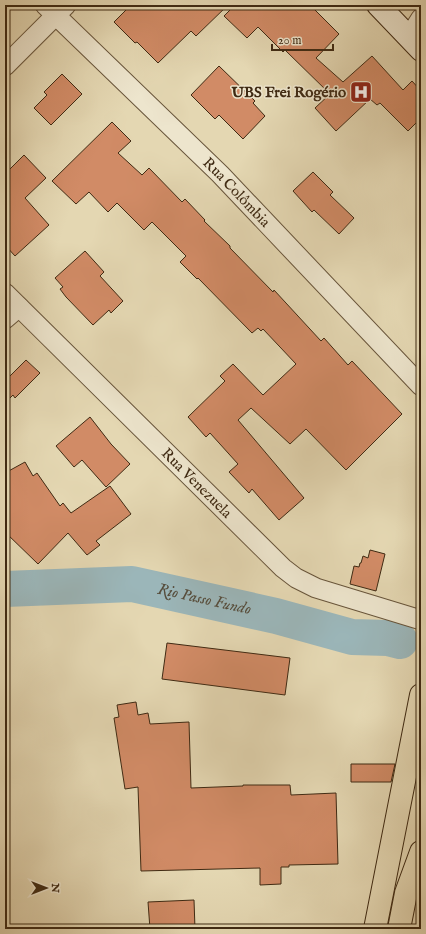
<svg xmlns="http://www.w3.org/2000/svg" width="426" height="934" viewBox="0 0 426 934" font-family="'IM FELL English',serif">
	<rect width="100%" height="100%" fill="#e4d7b2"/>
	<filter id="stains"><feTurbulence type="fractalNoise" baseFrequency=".005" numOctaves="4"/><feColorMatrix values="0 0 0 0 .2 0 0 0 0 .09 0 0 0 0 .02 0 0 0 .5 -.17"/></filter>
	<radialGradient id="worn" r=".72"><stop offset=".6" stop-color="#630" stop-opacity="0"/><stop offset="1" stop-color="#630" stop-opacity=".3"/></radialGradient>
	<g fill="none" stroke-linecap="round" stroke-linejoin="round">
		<!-- river -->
		<path stroke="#9bb6b9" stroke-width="36" id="s1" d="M 5,589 L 132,584 L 276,616 L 352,637 L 388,638 L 400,641"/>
	</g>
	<!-- building -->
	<g fill="#d18b66" stroke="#3f2a13">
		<polygon points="131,5 228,5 196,36 191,31 158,63 137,42 135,43 114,22"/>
		<polygon points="235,5 310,5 339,34 316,58 343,82 372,56 403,90 412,81 421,91 421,118 408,131 380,103 377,105 370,99 336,131 315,108 330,94 285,50 283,52 258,27 247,38 224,16"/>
		<polygon points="219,66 255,101 253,103 265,116 243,139 219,115 215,119 191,95"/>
		<polygon points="62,74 82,94 51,125 34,108 47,95 44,92"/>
		<polygon points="112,122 131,141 118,153 142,175 149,168 182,202 185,199 205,220 204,221 230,246 230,248 273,292 274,290 321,341 324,338 348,365 352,361 402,414 346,470 306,429 290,444 251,408 238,420 304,498 279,520 252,489 249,493 229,472 238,464 210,433 206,437 188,417 225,381 220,376 233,364 263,395 296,364 263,329 261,331 258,328 252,333 198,278 197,279 180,262 186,256 152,222 144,230 117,203 108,212 89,192 76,204 52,181"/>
		<polygon points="24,155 46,178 25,198 49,225 15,256 5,245 5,174"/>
		<polygon points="313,172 333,192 330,195 354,218 339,234 314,210 312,212 293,191"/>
		<polygon points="85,251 104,272 100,276 123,301 111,313 109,310 93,325 66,297 60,289 63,287 55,278"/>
		<polygon points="26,360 40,373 15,398 13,395 5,403 5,381"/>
		<polygon points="90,417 111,444 130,464 106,487 82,460 74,467 56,446"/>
		<polygon points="25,462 33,476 37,473 60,506 63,503 71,513 110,486 131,514 96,541 100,545 87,555 68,533 38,564 5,532 5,473"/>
		<polygon points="370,550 385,554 376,591 350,584 354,566 359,567 360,563 361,563 363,556 368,558"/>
		<polygon points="167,643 290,658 285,695 162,679"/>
		<polygon points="136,702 138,715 148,713 150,724 189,722 191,788 243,786 243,785 290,785 291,795 336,793 338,864 289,865 289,867 281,867 281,884 260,885 260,868 141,871 138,787 125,789 114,718 119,717 117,705"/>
		<polygon points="351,764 395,764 391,782 351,782"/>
		<polygon points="194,900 195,929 150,929 148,902"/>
	</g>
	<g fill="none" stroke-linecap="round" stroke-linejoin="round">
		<!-- street casing -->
		<g stroke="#68553b" stroke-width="21">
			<g id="street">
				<path id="s2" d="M 45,5 L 220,174 L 421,386"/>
				<polyline points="409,37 421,18"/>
				<polyline points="5,66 66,5"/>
				<path id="s3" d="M 5,293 L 283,568 L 296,578 L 316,588 L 421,620"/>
				<polyline points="5,319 19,307"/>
			</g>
		</g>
		<!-- secondary casing -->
		<g stroke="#3f2a13" stroke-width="24">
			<polyline id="secondary" points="378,5 421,50"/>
		</g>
		<!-- primary casing -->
		<g stroke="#3f2a13" stroke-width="24">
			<polyline id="primary" points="375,929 421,695"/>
		</g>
		<!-- highway casing -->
		<g stroke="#3f2a13" stroke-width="24">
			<polyline id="highway" points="399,929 406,893 421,852"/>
		</g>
		<!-- street -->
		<use href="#street" stroke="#ede5cd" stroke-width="19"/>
		<!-- secondary -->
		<use href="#secondary" stroke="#ede5cd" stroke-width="22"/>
		<!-- primary -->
		<use href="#primary" stroke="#e4d7b2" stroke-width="22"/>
		<!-- highway -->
		<use href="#highway" stroke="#e4d7b2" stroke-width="22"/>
	</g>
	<!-- icons -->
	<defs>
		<g id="hospital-square" transform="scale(1.15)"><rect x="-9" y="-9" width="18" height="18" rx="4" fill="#8f2418" stroke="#ede5cd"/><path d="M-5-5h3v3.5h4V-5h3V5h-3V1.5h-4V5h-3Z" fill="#fff"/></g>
	</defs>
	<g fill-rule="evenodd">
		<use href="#hospital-square" x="361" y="92"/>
	</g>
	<g text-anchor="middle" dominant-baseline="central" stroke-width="3" stroke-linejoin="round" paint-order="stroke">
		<!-- poi labels -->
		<g font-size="15" font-weight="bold" fill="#3f2a13" stroke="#ede5cd" text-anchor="end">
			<text x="346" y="92">UBS Frei Rogério</text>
		</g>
		<!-- street labels -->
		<g font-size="15" fill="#3f2a13" stroke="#ede5cd">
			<text stroke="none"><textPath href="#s2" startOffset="268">Rua Colômbia</textPath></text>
			<text stroke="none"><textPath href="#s3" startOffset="270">Rua Venezuela</textPath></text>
		</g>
		<!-- water labels -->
		<g font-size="16" font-style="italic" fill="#564d3c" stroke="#ede5cd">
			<text stroke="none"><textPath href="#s1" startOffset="201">Rio Passo Fundo</textPath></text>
		</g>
	</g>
	<!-- margin -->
	<rect width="426" height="934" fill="none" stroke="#e4d7b2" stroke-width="20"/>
	<rect x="6" y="6" width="414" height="922" fill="none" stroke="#3f2a13" stroke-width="2"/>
	<rect x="10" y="10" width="406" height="914" fill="none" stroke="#3f2a13"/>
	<!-- north arrow -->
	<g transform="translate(46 888) rotate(90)" stroke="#ede5cd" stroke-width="3" paint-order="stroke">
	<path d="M0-3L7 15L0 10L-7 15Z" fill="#3f2a13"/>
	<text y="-6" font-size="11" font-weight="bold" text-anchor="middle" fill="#3f2a13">N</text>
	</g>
	<!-- scale -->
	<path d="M272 44v6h61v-6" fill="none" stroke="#3f2a13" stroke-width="2"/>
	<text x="278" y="44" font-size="12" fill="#3f2a13" stroke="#ede5cd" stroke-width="3" paint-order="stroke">20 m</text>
	<rect width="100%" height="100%" filter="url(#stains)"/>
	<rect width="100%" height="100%" fill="url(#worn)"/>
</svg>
